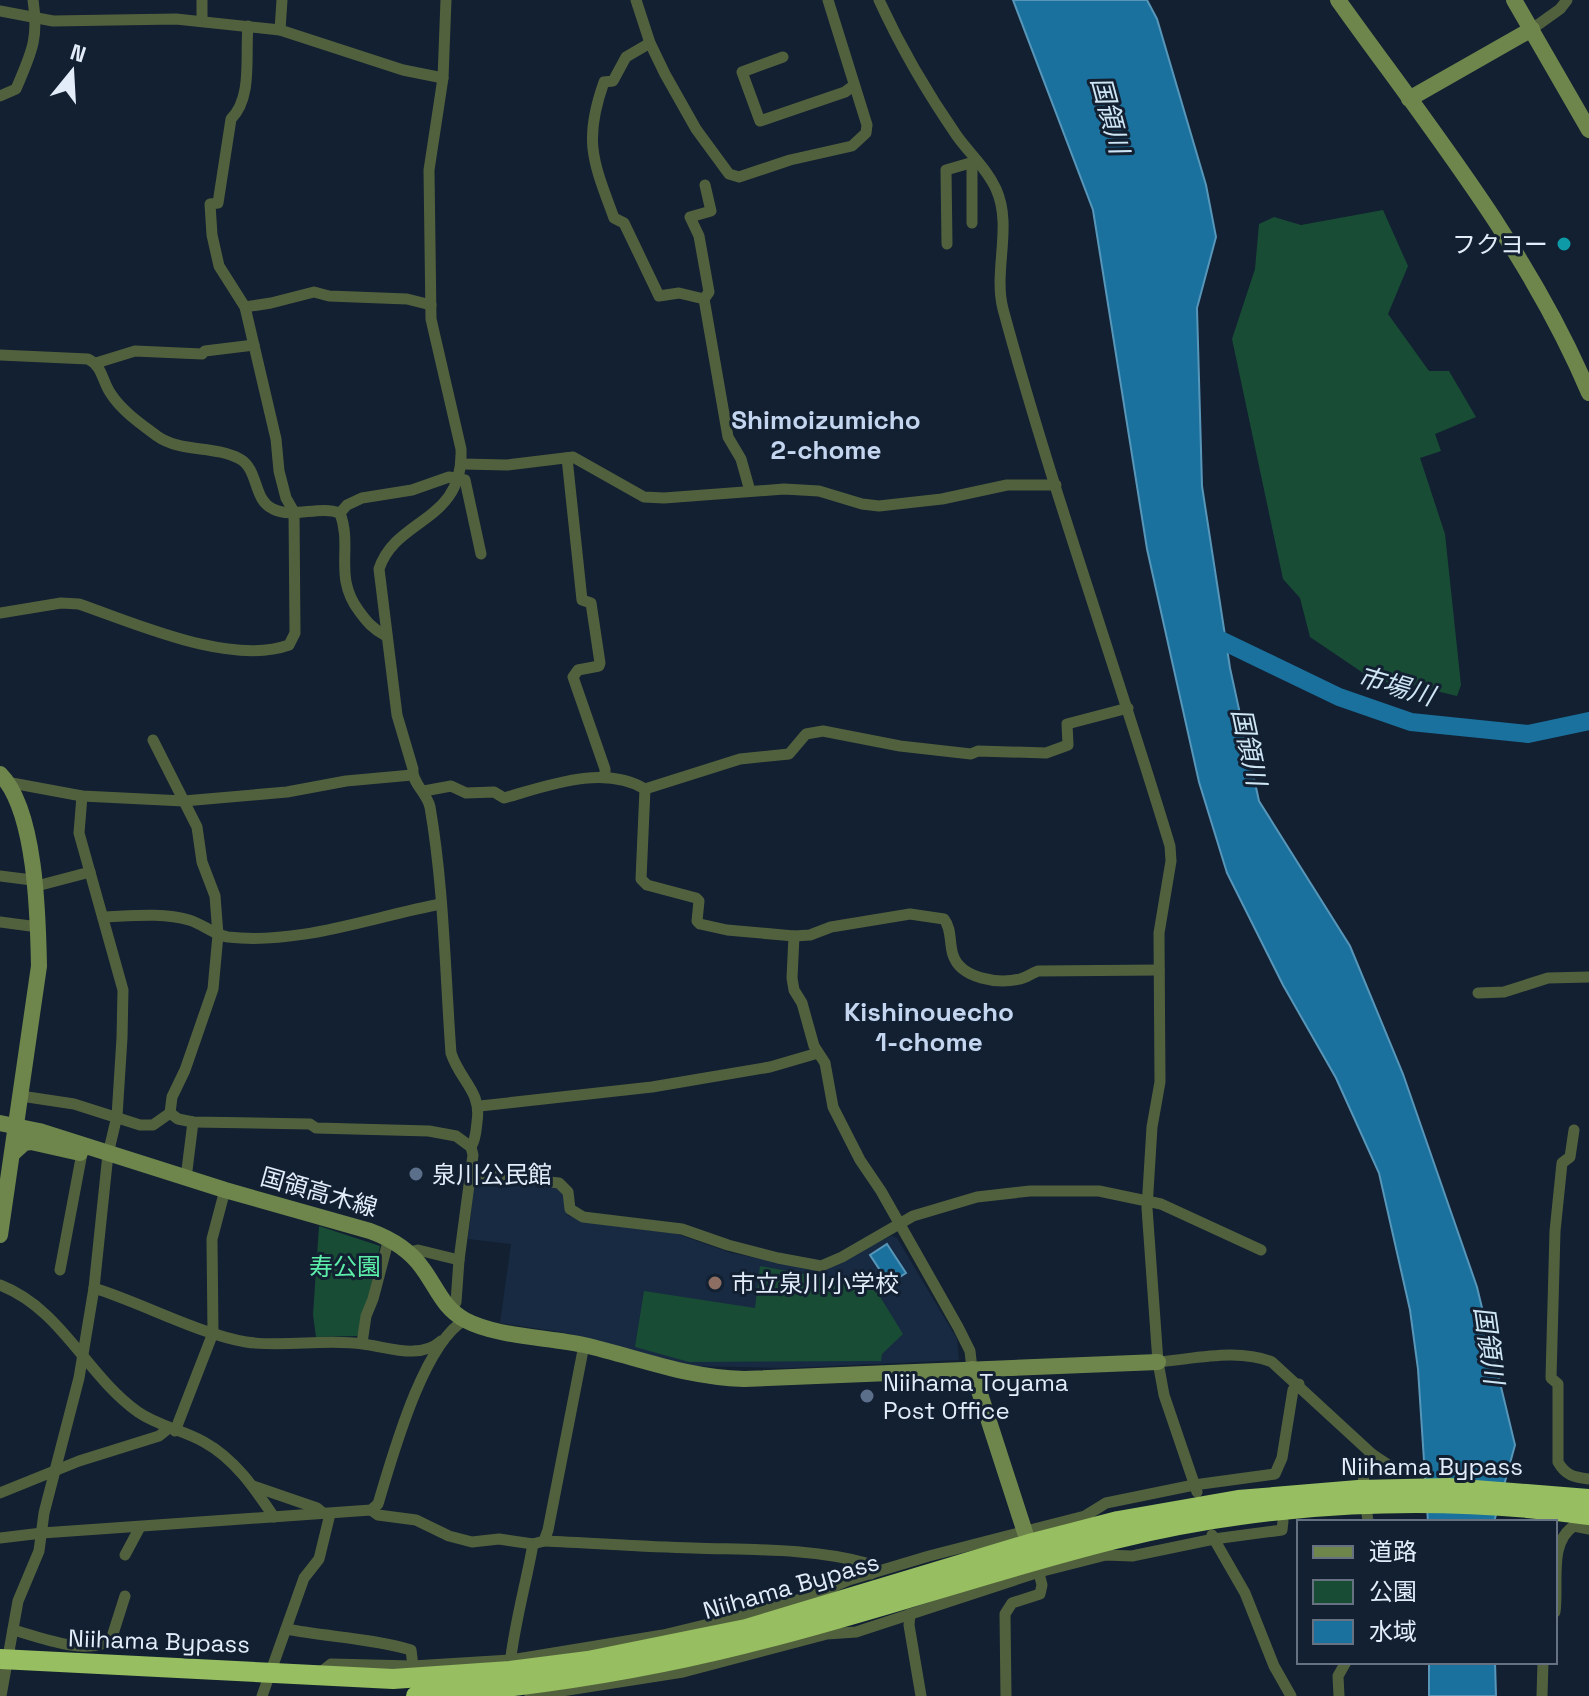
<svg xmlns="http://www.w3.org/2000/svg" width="1589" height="1696" viewBox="0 0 1589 1696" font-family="'Space Grotesk','Noto Sans JP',sans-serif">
	<rect width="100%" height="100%" fill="#122032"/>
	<!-- built -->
	<polygon fill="#182a42" points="475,1176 557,1188 565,1195 568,1216 674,1233 731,1253 819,1270 891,1236 897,1238 957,1339 959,1360 788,1368 687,1366 567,1333 500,1323 511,1244 468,1239"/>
	<!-- green -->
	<g fill="#194c34">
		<polygon points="1383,210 1408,266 1388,314 1429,371 1449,371 1476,417 1435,434 1441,451 1420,458 1445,534 1461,685 1457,696 1411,685 1375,681 1310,637 1300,598 1283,579 1232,339 1255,269 1259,224 1274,217 1301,225"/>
		<polygon points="319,1226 380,1246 361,1332 357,1336 316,1337 313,1315"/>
		<polygon points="760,1266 874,1287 903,1334 882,1354 881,1361 689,1362 635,1347 644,1291 755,1308"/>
	</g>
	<!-- water -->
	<g fill="#1b719d" stroke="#5796b9" stroke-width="2">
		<polygon points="1013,0 1147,0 1157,19 1206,185 1216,237 1197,308 1202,486 1230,668 1259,801 1350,946 1403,1074 1477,1287 1515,1445 1494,1522 1428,1522 1418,1369 1410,1310 1379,1173 1336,1078 1283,985 1227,873 1199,782 1147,549 1093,210"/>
		<polygon points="887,1244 906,1273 889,1284 870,1255"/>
		<polygon points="1429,1662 1495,1662 1496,1696 1429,1696"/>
	</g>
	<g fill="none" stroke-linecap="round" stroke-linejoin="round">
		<!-- river -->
		<polyline stroke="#1b719d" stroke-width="18" points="1204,632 1339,697 1411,722 1528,734 1589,721"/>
		<!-- street -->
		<g stroke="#52613d" stroke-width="11">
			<path d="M 446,0 L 443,78 L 429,170 L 431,319 L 461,449 C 464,523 396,517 379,569 L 397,715 L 413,769 C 411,782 427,793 430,807 C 444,888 445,972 451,1053 C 460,1081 482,1091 477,1122 C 476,1131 476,1139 471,1147 L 473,1155 L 459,1260"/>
			<polyline points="636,0 650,43 665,74 696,129 729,174 739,177 790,160 852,146 866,133 867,125 828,0"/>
			<path d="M 879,0 C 900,46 928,94 957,136 C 970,154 987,169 996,189 C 1013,226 993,271 1003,309 C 1052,490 1116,667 1170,846 L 1171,861 L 1159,933 L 1160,1082 L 1152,1127 L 1147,1208 L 1158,1362 L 1164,1395 L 1197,1492"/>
			<polyline points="0,11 53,21 176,19 280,30 403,70 443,78"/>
			<polyline points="202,21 202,0"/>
			<polyline points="1532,29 1560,9 1567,0"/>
			<polyline points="280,30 282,0"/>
			<path d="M 650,43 L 626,57 L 613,81 L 604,82 C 583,141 593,161 614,218 L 624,223 L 659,296 L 679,293 L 704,299 L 728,437 L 741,459 L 750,491"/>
			<polyline points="783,57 742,72 760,121 845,92 853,86"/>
			<path d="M 0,96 L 16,89 C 31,53 39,40 33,0"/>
			<polyline points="972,163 972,223"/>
			<polyline points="947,244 946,170 977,161"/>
			<polyline points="704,299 709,292 699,236 690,217 711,211 705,185"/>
			<polyline points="245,307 271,303 314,292 329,296 407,299 431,305"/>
			<path d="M 0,355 L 88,359 C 103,366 102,382 111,394 C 122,411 141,424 157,436 C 181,453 214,445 240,459 C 259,470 253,500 273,509 C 293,519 319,505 340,513 L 347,505 L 362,498 L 412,490 L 449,477 L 465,480 L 481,554"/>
			<polyline points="96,363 135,351 202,354 205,351 254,345"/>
			<polyline points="567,458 582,600 591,603 600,663 599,666 578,670 573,677 605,769 605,777"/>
			<polyline points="462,464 507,465 573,457 644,497 664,498 784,489 819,491 862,504 879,506 942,499 1007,485 1056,485"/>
			<path d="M 340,513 C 353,548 333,576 359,611 C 367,622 373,629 386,636"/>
			<path d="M 0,613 L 61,603 L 79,604 C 137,624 230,666 289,645 L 295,633 L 294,512 L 286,498 L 279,471 L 276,439 L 245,307 L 219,266 L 212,235 L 210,204 L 218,203 L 231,119 C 253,97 245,56 248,26"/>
			<polyline points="153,740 197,827 202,862 215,896 218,935 213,989 185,1070 172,1097 170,1113"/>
			<polyline points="1,781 82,796 184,801 287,792 346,781 412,775"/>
			<path d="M 645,789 L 641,879 L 647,885 L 696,898 L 699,901 L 697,921 L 700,924 L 727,930 L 794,936 L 810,935 L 831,927 L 910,914 L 944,919 C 952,929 949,943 953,955 C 961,979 998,984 1020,979 C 1026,978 1032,973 1038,971 L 1159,970"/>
			<path d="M 424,791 L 451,786 L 466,793 L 494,792 L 504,798 C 547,786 603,764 645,789 L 740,759 L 789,754 L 806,734 L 823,731 L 900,746 L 971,754 L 978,751 L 1046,753 L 1068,745 L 1067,724 L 1128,708"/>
			<polyline points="0,876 32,880"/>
			<polyline points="33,887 90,872"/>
			<path d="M 103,917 C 130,916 163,912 189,920 C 203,924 214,935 228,937 C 300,945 371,917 441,904"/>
			<polyline points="0,922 38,927"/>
			<polyline points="794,936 792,978 794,990 802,1003 814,1046 825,1063 833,1107 860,1160 881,1191 958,1327 970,1351 972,1369"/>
			<polyline points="1478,993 1504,992 1548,978 1589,977"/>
			<polyline points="21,1096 74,1104 140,1125 153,1125 170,1113 178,1119 193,1122 310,1124 316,1128 429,1131 456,1136 471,1147"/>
			<polyline points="480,1106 652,1087 770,1067 818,1053"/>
			<path d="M 1574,1130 L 1570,1157 L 1562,1163 L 1555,1231 L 1551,1378 L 1558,1384 L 1558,1462 C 1566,1476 1574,1477 1589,1479"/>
			<polyline points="469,1173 559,1183 568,1192 570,1209 583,1217 682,1229 728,1245 778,1258 821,1266 842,1257 913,1216 977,1197 1030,1191 1099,1191 1161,1204 1261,1250"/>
			<polyline points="186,1178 193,1122"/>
			<polyline points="409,1252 418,1250 459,1260 456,1302 451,1311"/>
			<polyline points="60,1270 82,1153"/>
			<path d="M 0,1285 C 62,1309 86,1375 138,1412 C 158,1426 183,1430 204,1442 C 235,1459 255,1489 274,1517"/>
			<path d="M 94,1288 C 142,1303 199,1334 246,1342 C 285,1348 324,1338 363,1344 C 388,1347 420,1360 441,1341"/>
			<polyline points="362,1343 366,1316 373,1299 389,1238"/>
			<path d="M 1158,1362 C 1194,1359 1238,1348 1272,1362 L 1372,1454 C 1357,1470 1366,1501 1368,1522"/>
			<polyline points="175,1431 213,1333 212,1239 225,1190"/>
			<polyline points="1372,1454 1390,1466 1398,1469"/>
			<polyline points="253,1486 317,1508 323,1513"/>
			<polyline points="0,1493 79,1461 159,1436 169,1428"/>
			<polyline points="371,1510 378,1515 416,1520 449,1536 472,1542 499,1539 533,1544"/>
			<polyline points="1283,1521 1282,1530 1214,1539 1245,1593 1274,1666 1291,1696"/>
			<path d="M 0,1538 L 42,1533 L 371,1510 L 378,1504 C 392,1458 423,1343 465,1320"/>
			<path d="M 544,1541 C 594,1543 643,1547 693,1548 C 750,1550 811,1548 866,1563 L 871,1574"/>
			<polyline points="125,1555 140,1527"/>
			<path d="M 1555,1612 C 1559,1585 1548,1542 1574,1526 L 1589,1529"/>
			<polyline points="910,1614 909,1625 921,1696"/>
			<path d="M 286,1629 C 328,1637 370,1638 411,1650 L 413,1666"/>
			<path d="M 13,1630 C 41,1637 84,1656 111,1640 L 125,1596"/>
			<path d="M 510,1665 C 514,1625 526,1584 533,1544 L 544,1541 L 548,1530 L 584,1345"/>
			<polyline points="317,1675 331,1664 413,1666 511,1660 663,1635 750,1614 814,1595 849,1580 929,1556 1085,1516 1106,1503 1194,1485 1275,1474 1282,1458 1293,1390 1299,1384"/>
			<polyline points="1,1696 18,1601 39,1551 44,1513 79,1378 94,1288 108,1154 117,1116 122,1038 123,990 79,833 82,796"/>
			<polyline points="262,1696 304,1578 319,1559 330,1514"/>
			<polyline points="530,1696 683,1672 827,1634 856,1632 1039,1572 1106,1555 1132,1556 1214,1539 1212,1535"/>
			<polyline points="1006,1696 1005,1614 1012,1603 1040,1594 1042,1585 1038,1569"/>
			<polyline points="1339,1696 1338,1676 1346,1662"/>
			<polyline points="1542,1696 1543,1662"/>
		</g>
		<!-- secondary -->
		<g stroke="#6e864c" stroke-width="16">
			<path d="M 1338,0 C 1428,126 1529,250 1589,393"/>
			<polyline points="1514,0 1589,130"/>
			<polyline points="1409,99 1532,29"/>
			<path d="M 0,774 C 36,810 38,916 39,966 L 0,1235"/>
			<path d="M 0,1123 L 39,1131 L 225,1190 L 370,1231 C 392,1239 410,1250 423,1269 C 437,1288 443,1308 465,1320 C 497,1337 547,1337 584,1345 C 640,1358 684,1377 744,1379 L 1158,1362"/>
			<polyline points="12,1154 24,1143 31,1142 80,1153"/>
			<polyline points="972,1369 1032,1554"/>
		</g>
		<!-- highway -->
		<g stroke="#97be60" stroke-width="20">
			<polyline points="0,1659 393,1679 510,1671 588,1661 746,1629 1029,1544 1118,1521 1238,1500 1358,1490 1449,1488 1589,1499"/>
			<path d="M 416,1696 C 527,1687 635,1671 743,1644 C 868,1614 990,1570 1115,1539 C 1269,1501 1433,1493 1589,1515"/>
		</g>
	</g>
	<!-- markers -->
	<circle fill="#0f9aa8" stroke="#122032" stroke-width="3" cx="1564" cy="244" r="8"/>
	<g fill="#5c6f8a" stroke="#122032" stroke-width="3">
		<circle cx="416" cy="1174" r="8"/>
		<circle cx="867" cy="1396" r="8"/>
	</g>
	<circle fill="#8d6e63" stroke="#122032" stroke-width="3" cx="715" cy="1283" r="8"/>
	<g text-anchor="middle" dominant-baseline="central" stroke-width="6" stroke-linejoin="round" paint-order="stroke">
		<!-- poi labels -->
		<g font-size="24" fill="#e3edfa" stroke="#122032" text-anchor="start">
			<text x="1548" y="244" text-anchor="end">フクヨー</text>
			<text x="432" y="1174">泉川公民館</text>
			<text x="731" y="1283">市立泉川小学校</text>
			<text x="883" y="1382">Niihama Toyama<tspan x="883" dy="28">Post Office</tspan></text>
		</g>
		<!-- street labels -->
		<g font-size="24" fill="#e3edfa" stroke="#122032">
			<text transform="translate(319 1192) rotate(16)">国領高木線</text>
			<text x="1432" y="1466">Niihama Bypass</text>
			<text transform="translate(791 1586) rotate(-16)">Niihama Bypass</text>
			<text transform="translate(159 1641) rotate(2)">Niihama Bypass</text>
		</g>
		<!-- park labels -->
		<g font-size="24" fill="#5ceea9" stroke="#122032">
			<text x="345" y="1266">寿公園</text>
		</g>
		<!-- water labels -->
		<g font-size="26" font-style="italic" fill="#cfe6f5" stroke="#122032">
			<text transform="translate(1110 115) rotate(75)">国領川</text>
			<text transform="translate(1396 686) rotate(16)">市場川</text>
			<text transform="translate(1249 747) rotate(78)">国領川</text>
			<text transform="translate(1489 1345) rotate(82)">国領川</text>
		</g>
		<!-- neighbourhood labels -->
		<g font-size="26" font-weight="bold" fill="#c3d5ef" stroke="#122032">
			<text x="826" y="420">Shimoizumicho<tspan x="826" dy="30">2-chome</tspan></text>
			<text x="929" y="1012">Kishinouecho<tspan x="929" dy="30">1-chome</tspan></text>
		</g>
	</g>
	<!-- legend -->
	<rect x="1297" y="1520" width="260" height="144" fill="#122032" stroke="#667282" stroke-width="2"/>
	<rect x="1313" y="1546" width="40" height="12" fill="#6e864c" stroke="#667282" stroke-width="2"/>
	<text x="1369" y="1560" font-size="24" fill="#e3edfa">道路</text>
	<rect x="1313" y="1580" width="40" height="24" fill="#194c34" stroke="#667282" stroke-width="2"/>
	<text x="1369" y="1600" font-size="24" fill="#e3edfa">公園</text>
	<rect x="1313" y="1620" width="40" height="24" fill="#1b719d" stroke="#667282" stroke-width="2"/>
	<text x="1369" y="1640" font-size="24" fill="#e3edfa">水域</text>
	<!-- north arrow -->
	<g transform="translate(72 72) rotate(18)" stroke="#122032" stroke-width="6" paint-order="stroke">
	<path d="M0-6L14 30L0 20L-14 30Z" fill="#e3edfa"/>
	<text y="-12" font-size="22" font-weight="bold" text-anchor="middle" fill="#e3edfa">N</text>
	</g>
</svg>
